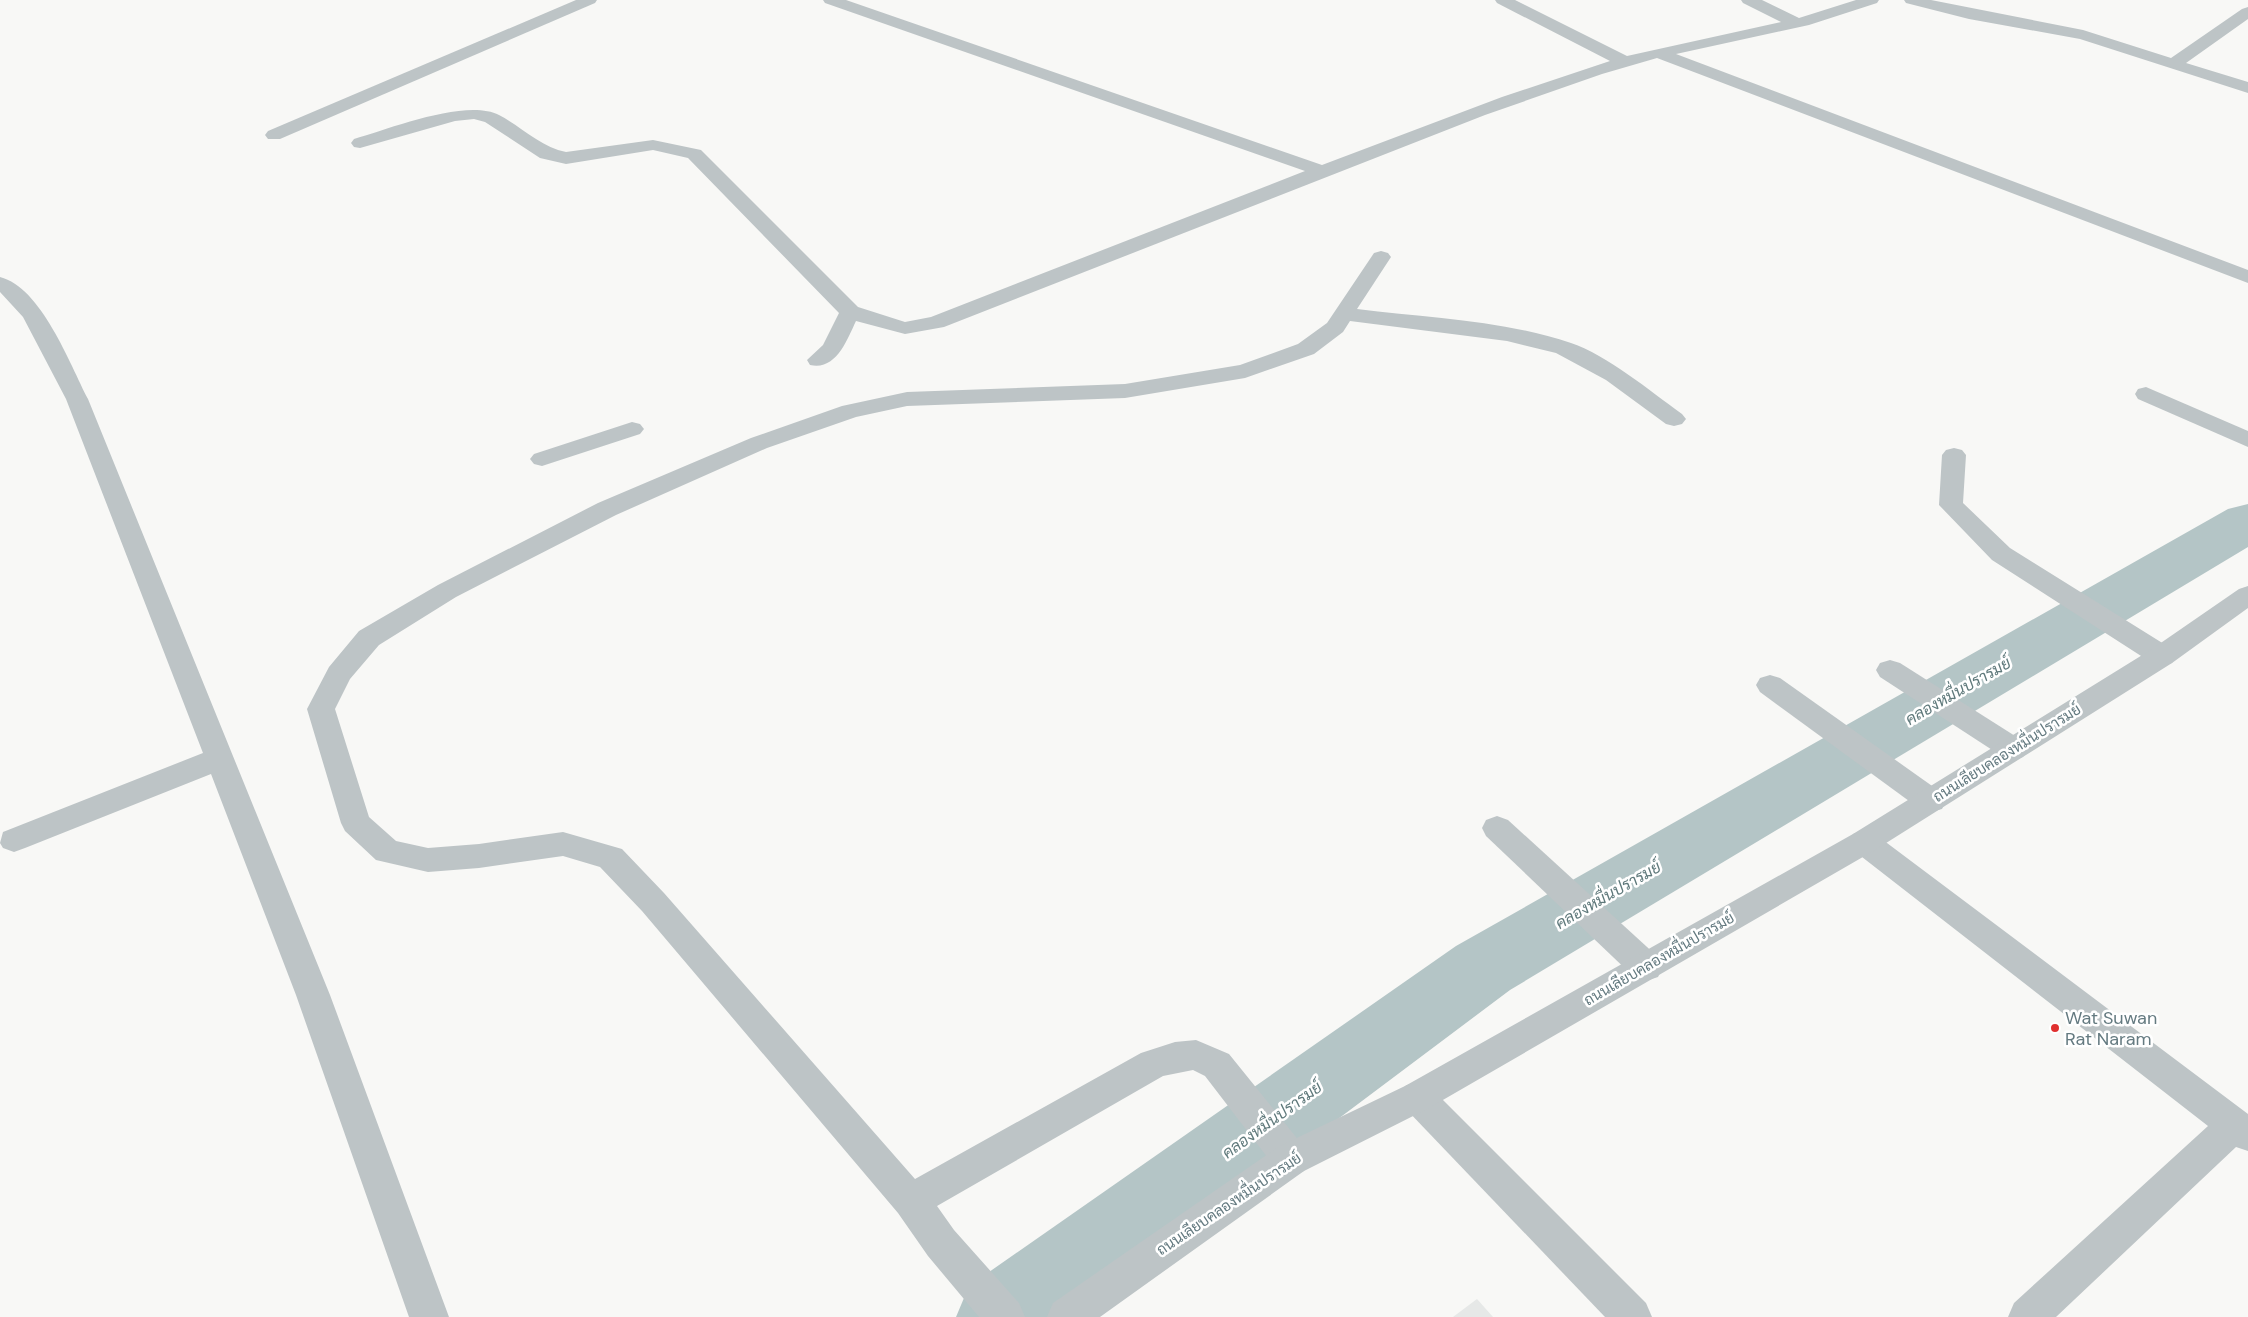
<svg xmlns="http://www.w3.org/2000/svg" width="2248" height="1317" viewBox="0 0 2248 1317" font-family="'DM Sans',Sarabun,sans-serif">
	<rect width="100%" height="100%" fill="#f8f8f6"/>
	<!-- built -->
	<polygon fill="#e6e8e7" points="1477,1299 1493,1317 1453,1317"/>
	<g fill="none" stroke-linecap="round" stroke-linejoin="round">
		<!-- canal -->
		<polygon fill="#b4c5c6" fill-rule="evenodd" points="2248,504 2248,547 1510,990 1074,1317 956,1317 969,1286 1456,946 2228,509"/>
		<!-- service -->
		<g fill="#bdc4c6" fill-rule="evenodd">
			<polygon points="576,0 597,0 595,3 280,139 268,139 265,135 268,131"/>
			<path d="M 823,0 L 846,0 L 1322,165 L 1502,97 L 1610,61 L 1497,3 L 1495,0 L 1515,0 L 1627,56 L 1781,22 L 1743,3 L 1741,0 L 1762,0 L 1799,18 L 1856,0 L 1879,0 L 1877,3 L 1809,25 L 1676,54 L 2248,270 L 2248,283 L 1657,58 L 1602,74 L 1485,115 L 944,327 L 905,334 L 856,321 C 847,340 836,371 810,365 L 807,360 L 823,345 L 839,313 L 688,158 L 653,150 L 566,164 L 540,158 L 485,122 L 474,119 L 455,121 L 360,148 L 354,147 L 351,143 L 354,139 C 389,129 466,98 499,115 C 522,127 541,147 566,152 L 653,140 L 701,150 L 858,307 L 905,322 L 931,317 L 1305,171 L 825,3 Z"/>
			<polygon points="1904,0 1931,0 2083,30 2171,58 2242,9 2248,7 2248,19 2186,63 2248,82 2248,93 2080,39 1969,19 1906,3"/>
			<path d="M 1381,251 L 1388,253 L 1391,257 L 1357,309 C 1428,318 1503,320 1571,343 C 1607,355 1650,391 1682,414 L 1686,419 L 1682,424 L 1674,426 L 1666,424 L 1606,380 L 1556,353 L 1507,341 L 1350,321 L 1343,332 L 1314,354 L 1245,378 L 1125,398 L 907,406 L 856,417 L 767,448 L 616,515 L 456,597 L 379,645 L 350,679 L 335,709 L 369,817 L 396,841 L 428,848 L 479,844 L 563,832 L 622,849 L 664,893 L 915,1179 L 1141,1053 L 1175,1042 L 1196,1040 L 1229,1054 L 1304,1147 L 1309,1159 L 1304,1171 L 1291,1176 L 1278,1171 L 1205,1076 L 1193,1070 L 1163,1076 L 937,1206 L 954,1230 L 1019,1303 L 1025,1317 L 979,1317 L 928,1256 L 898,1213 L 642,911 L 600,867 L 563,856 L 479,868 L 428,872 L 376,860 L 345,831 L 341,823 L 307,709 L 329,667 L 359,631 L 438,585 L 598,503 L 751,438 L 842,406 L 907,392 L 1125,384 L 1240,365 L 1298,344 L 1327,323 L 1374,253 Z"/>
			<path d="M 0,277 C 41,287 70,364 88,399 L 330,995 L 449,1317 L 409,1317 L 296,995 L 211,774 L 25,848 L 14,852 L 3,848 L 0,843 L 3,832 L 203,753 L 66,399 L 23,317 L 0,292 Z"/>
			<polygon points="2146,387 2248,431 2248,447 2138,399 2135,394 2138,389"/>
			<polygon points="632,422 640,424 644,429 640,434 542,466 534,464 530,459 534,454"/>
			<polygon points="1954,448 1962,450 1966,455 1963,503 2010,548 2172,649 2176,656 2172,663 2162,666 2152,663 1992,560 1939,505 1942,455 1946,450"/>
			<polygon points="1890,660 1900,663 2023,741 2028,749 2023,757 2013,760 2003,757 1880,677 1876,670 1880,663"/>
			<polygon points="1770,675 1780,678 1942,793 1946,801 1942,809 1931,812 1920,809 1760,692 1756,685 1760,678"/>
			<polygon points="1497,816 1508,820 1658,957 1663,967 1658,977 1646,981 1634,977 1486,836 1482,828 1486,820"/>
			<polygon points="1864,830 1875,834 2248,1114 2248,1151 2236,1147 2056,1317 2008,1317 2014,1303 2208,1126 1853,850 1849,842 1853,834"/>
			<polygon points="1417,1081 1429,1086 1646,1303 1652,1317 1605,1317 1405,1108 1399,1097 1405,1086"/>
		</g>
		<!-- minor -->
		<polygon fill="#bdc4c6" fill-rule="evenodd" points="2248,586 2248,608 2172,663 1875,850 1429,1108 1304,1171 1100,1317 1047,1317 1053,1303 1278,1147 1405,1086 1853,834 2152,649 2239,589"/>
	</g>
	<!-- markers -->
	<circle fill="#e0302f" stroke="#fff" stroke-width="2" cx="2055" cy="1028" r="5"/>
	<g text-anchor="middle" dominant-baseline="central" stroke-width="5" stroke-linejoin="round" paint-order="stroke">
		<!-- street labels -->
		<g font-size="15" fill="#647a80" stroke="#fff">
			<text transform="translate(2007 753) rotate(-32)">ถนนเลียบคลองหมื่นปรารมย์</text>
			<text transform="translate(1659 959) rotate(-30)">ถนนเลียบคลองหมื่นปรารมย์</text>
			<text transform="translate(1229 1204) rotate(-34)">ถนนเลียบคลองหมื่นปรารมย์</text>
		</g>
		<!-- water labels -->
		<g font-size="16" font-style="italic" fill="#5f797b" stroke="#fff">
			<text transform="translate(1958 691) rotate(-30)">คลองหมื่นปรารมย์</text>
			<text transform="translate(1608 895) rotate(-30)">คลองหมื่นปรารมย์</text>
			<text transform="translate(1272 1120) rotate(-36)">คลองหมื่นปรารมย์</text>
		</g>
		<!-- near-poi labels -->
		<g font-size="18" fill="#647a80" stroke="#fff" text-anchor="start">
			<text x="2065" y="1018">Wat Suwan<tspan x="2065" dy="21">Rat Naram</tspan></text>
		</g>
	</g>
</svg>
